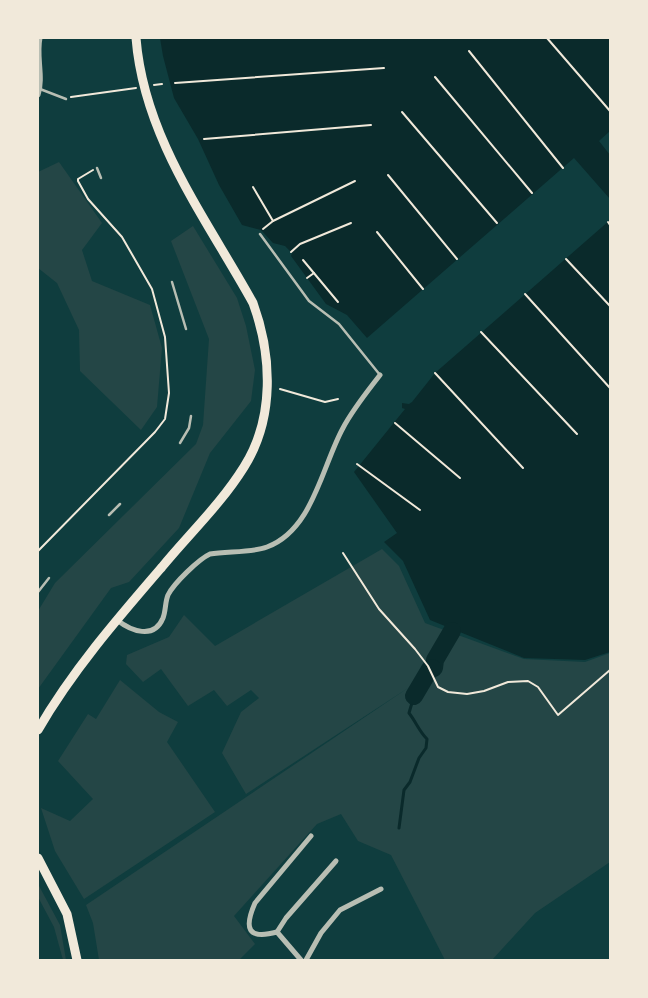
<svg xmlns="http://www.w3.org/2000/svg" width="648" height="998" viewBox="0 0 648 998" font-family="'Public Sans',sans-serif">
	<rect width="100%" height="100%" fill="#0f3d3e"/>
	<!-- green -->
	<g fill="#244646">
		<polygon points="59,162 102,223 82,250 92,281 150,305 162,348 157,407 141,430 80,371 79,330 57,283 38,268 38,172"/>
		<polygon points="193,226 237,298 246,326 255,370 251,401 210,453 179,528 129,582 111,588 38,689 38,611 55,583 196,444 203,425 209,339 171,241"/>
		<polygon points="382,549 399,566 425,623 524,659 585,662 610,653 610,862 535,913 492,960 445,960 391,855 358,841 341,814 317,824 234,916 255,944 239,960 99,960 93,923 86,905 411,686 246,794 222,753 241,712 259,698 251,690 227,706 214,690 188,706 161,669 143,682 126,664 127,655 169,637 184,615 215,646"/>
		<polygon points="120,680 159,712 178,722 167,742 215,812 84,899 55,851 41,808 70,821 93,799 58,761 88,714 96,719"/>
		<polygon points="38,884 60,925 66,960 63,960 54,927 38,897"/>
	</g>
	<!-- water -->
	<g fill="#0a2a2b">
		<polygon points="160,38 610,38 610,131 599,141 610,155 610,199 574,158 367,338 347,315 326,304 291,256 292,253 285,246 273,243 261,230 242,225 219,185 198,139 174,98 163,56"/>
		<polygon points="610,220 610,652 585,660 524,658 430,620 403,561 384,542 397,533 354,472 405,409 402,408 402,403 409,404 412,402 435,373"/>
	</g>
	<g fill="none" stroke-linecap="round" stroke-linejoin="round">
		<!-- stream -->
		<path stroke="#0a2a2b" stroke-width="3" d="M 399,828 L 404,790 L 410,782 L 419,758 L 426,748 L 427,739 C 419,731 416,722 409,713 L 414,696"/>
		<!-- river -->
		<g stroke="#0a2a2b" stroke-width="18">
			<polyline points="434,668 435,660 452,631"/>
			<polyline points="414,696 430,669 432,668"/>
		</g>
		<!-- path -->
		<g stroke="#f1e9da" stroke-width="2">
			<polyline points="547,38 610,111"/>
			<polyline points="469,51 563,168"/>
			<polyline points="435,77 532,193"/>
			<polyline points="175,83 384,68"/>
			<polyline points="154,85 162,84"/>
			<polyline points="71,97 136,88"/>
			<polyline points="402,112 497,223"/>
			<polyline points="204,139 371,125"/>
			<polyline points="388,175 457,259"/>
			<polyline points="253,187 273,221"/>
			<polyline points="608,222 610,225"/>
			<polyline points="263,229 273,221 355,181"/>
			<polyline points="377,232 423,289"/>
			<polyline points="291,252 300,244 351,223"/>
			<polyline points="566,259 610,306"/>
			<polyline points="303,260 338,302"/>
			<polyline points="307,278 314,273"/>
			<polyline points="525,294 610,388"/>
			<polyline points="481,332 577,434"/>
			<polyline points="435,373 523,468"/>
			<polyline points="280,389 325,402 338,399"/>
			<polyline points="395,423 460,478"/>
			<polyline points="357,464 420,510"/>
			<polyline points="38,551 155,432 165,419 169,393 165,337 152,289 122,237 88,199 78,181 78,179 93,170"/>
			<polyline points="343,553 379,609 415,649 428,666 438,687 448,692 467,694 484,691 508,682 528,681 538,687 558,715 610,670"/>
		</g>
		<!-- service -->
		<g stroke="#b8beb3" stroke-width="2.5">
			<polyline points="40,89 66,99"/>
			<polyline points="97,168 101,178"/>
			<polyline points="260,234 309,301 339,324 380,375"/>
			<polyline points="172,282 186,329"/>
			<polyline points="180,443 189,428 191,416"/>
			<polyline points="109,515 120,504"/>
			<polyline points="38,592 49,578"/>
		</g>
		<!-- minor -->
		<g stroke="#b8beb3" stroke-width="5">
			<path d="M 38,95 C 44,77 36,57 40,38"/>
			<path d="M 117,620 C 131,631 154,640 163,618 C 166,610 165,602 168,595 C 174,583 199,559 210,554 C 227,551 251,553 267,547 C 313,530 322,466 343,428 C 353,409 367,392 380,375"/>
			<polyline points="277,932 286,918 336,861"/>
			<path d="M 301,960 L 277,932 C 247,940 244,928 255,903 L 311,836"/>
			<polyline points="306,960 321,933 340,910 381,889"/>
		</g>
		<!-- primary -->
		<g stroke="#f1e9da" stroke-width="9">
			<path d="M 38,730 C 72,671 118,618 162,567 C 189,534 221,504 244,467 C 275,418 272,355 253,303 C 206,218 144,138 136,38"/>
			<polyline points="38,858 67,914 77,960"/>
		</g>
	</g>
	<!-- border -->
	<rect width="648" height="998" fill="none" stroke="#f1e9da" stroke-width="78"/>
</svg>
